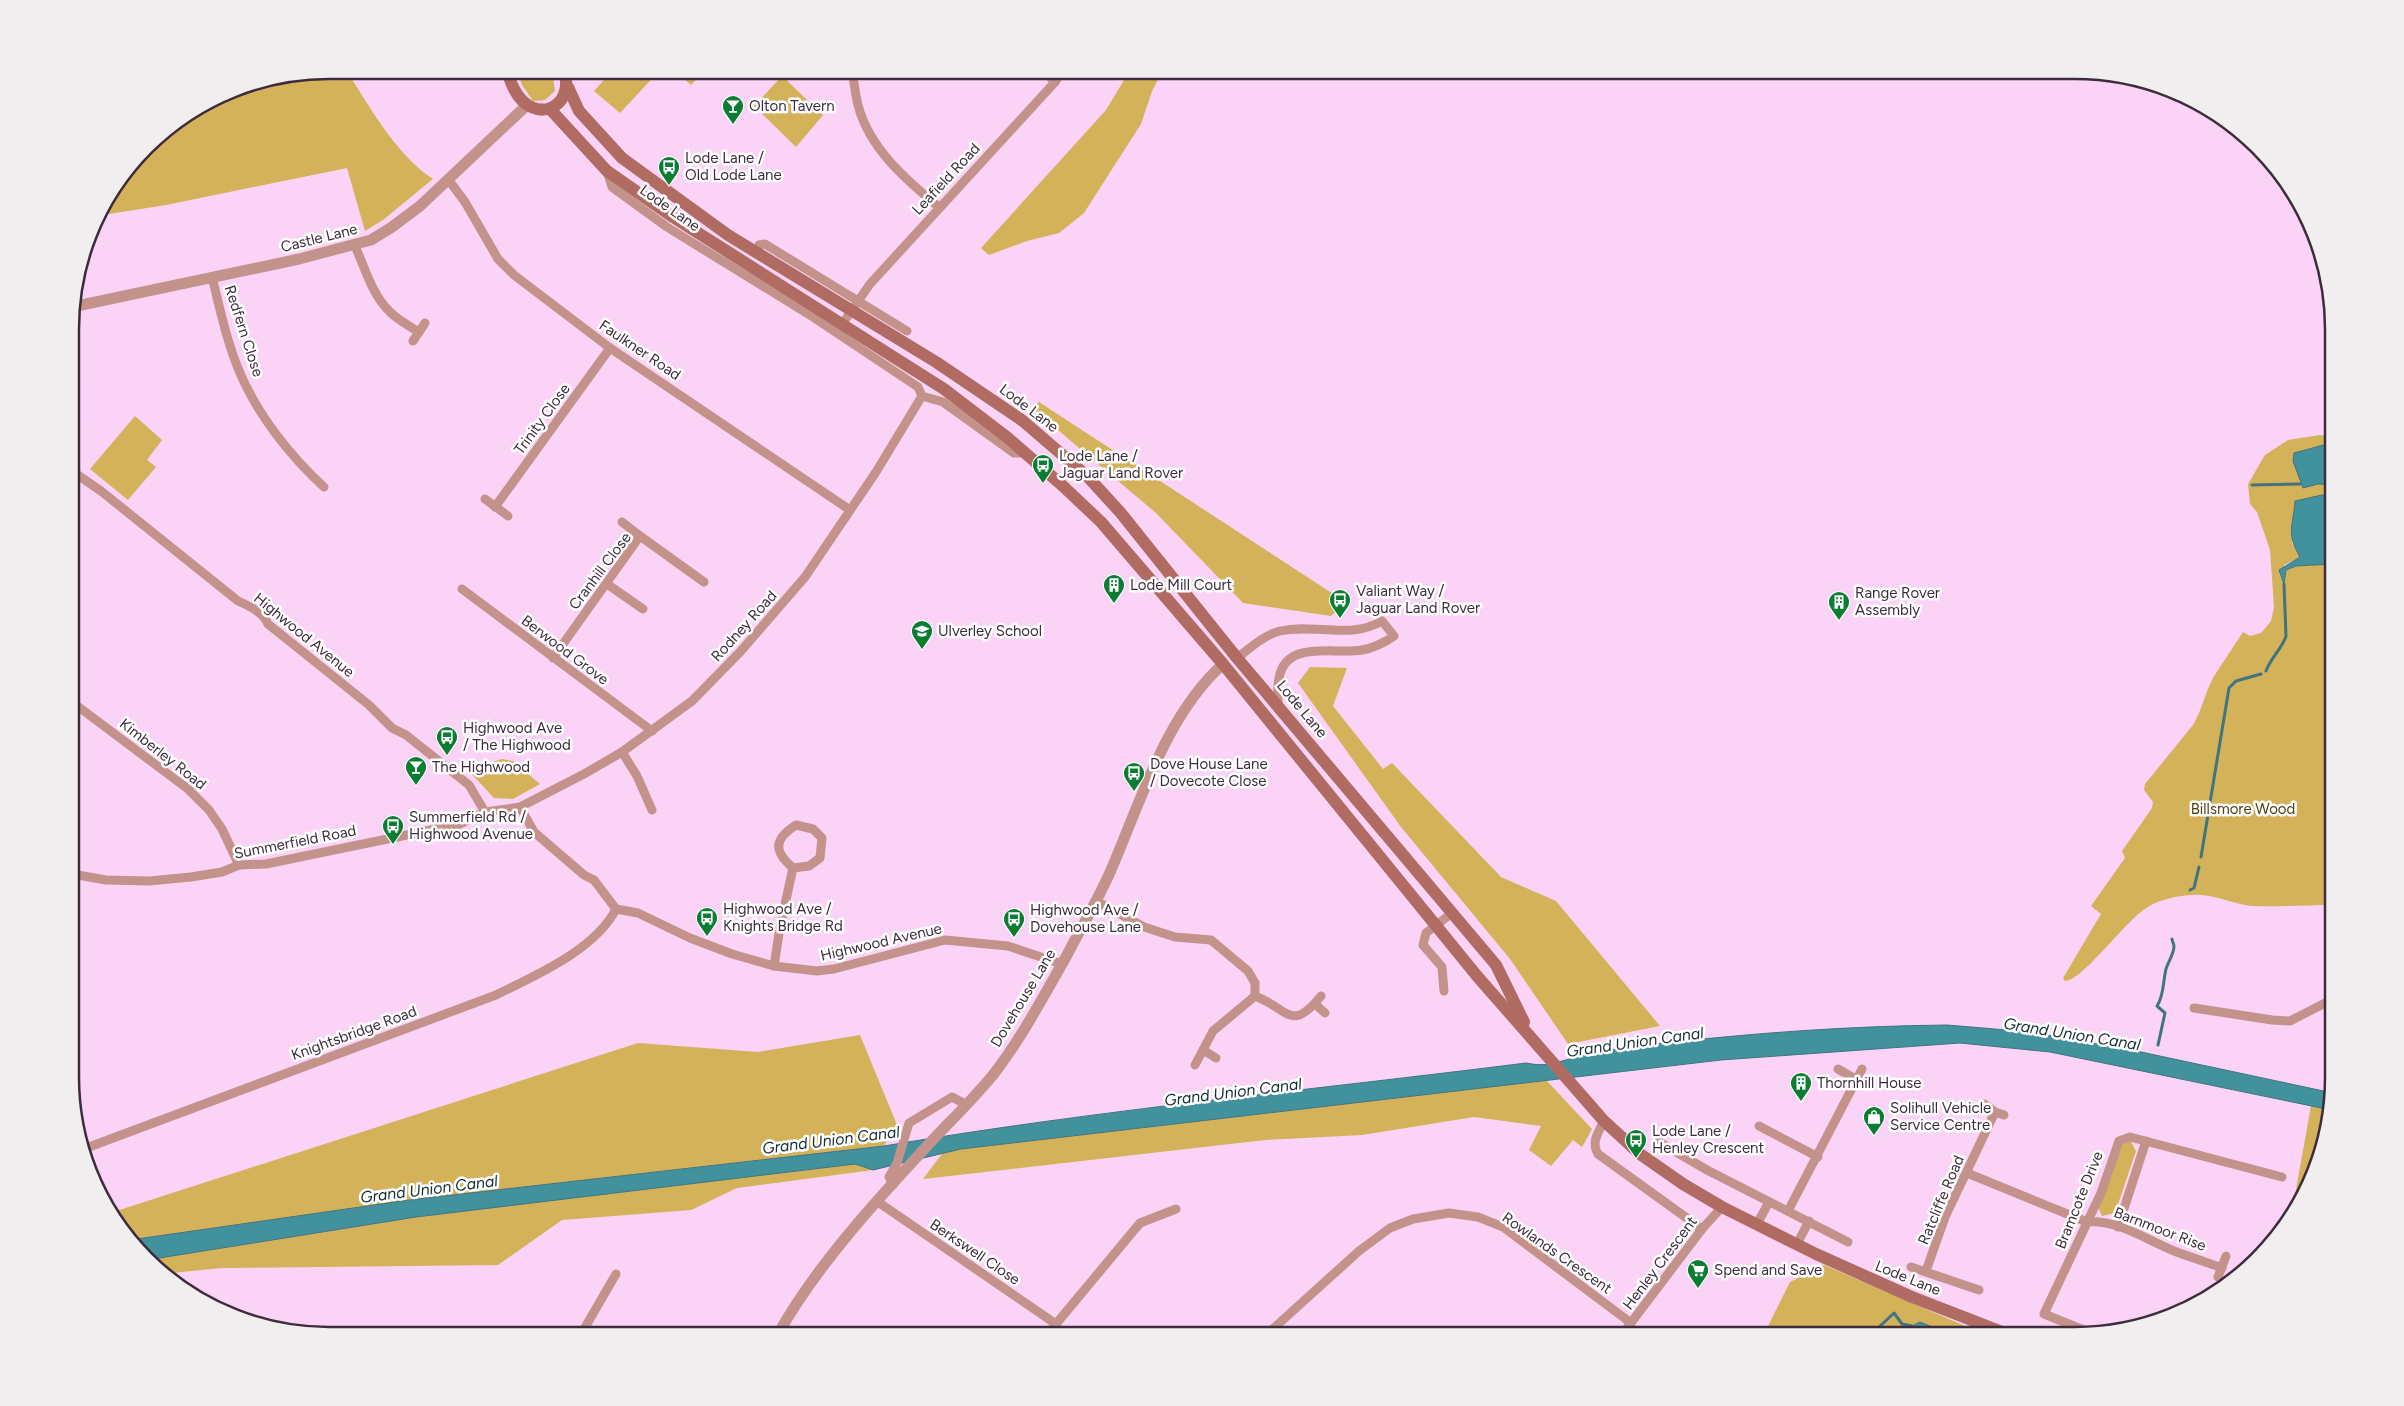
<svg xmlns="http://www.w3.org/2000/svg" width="2404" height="1406" viewBox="0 0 2404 1406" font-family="Figtree,sans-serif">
	<rect width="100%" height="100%" fill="#fad3f7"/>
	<!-- green -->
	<g fill="#d4b25a">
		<path d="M 328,70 L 346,70 C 370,107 396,155 433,179 L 383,220 L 365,231 L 347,168 L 166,205 L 96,216 L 158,134 L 230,90 Z"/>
		<polygon points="517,70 552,70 555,91 545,100 533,101 522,85"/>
		<polygon points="613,70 660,70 620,113 594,91"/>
		<polygon points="674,70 705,70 691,85"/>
		<polygon points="1130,70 1163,70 1152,91 1141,124 1084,213 1059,233 1027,241 989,255 981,248 1106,110"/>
		<polygon points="782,76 823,115 796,147 754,106"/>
		<polygon points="1039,402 1347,603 1331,616 1243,603 1156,513 1032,408"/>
		<polygon points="135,416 162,440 147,460 156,467 128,500 90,469"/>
		<path d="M 2320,435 L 2333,437 L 2333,495 L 2295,501 L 2292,543 L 2301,557 L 2284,565 L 2284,584 L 2286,570 L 2296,566 L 2333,564 L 2333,905 C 2307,905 2280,907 2253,906 C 2236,905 2219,896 2201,895 C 2186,894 2166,898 2153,904 C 2128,915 2085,980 2065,981 L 2063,978 L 2101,914 L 2091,906 L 2125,858 L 2122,851 L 2152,808 L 2153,802 L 2144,790 L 2145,784 L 2193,725 C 2202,710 2205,693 2213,678 C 2222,663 2233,648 2243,632 L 2250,636 L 2261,633 L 2271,621 L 2274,607 L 2270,550 L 2257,512 L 2250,504 L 2248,484 L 2265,455 L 2288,440 Z"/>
		<polygon points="1310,667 1347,668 1333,706 1383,769 1392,763 1501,877 1556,901 1660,1026 1568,1044 1510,959 1401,827 1298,683"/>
		<polygon points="502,759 513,761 540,784 513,799 494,798 467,769"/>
		<polygon points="860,1035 897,1125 884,1146 409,1200 130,1240 110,1213 638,1043 758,1052"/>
		<polygon points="1546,1080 1592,1129 1582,1147 1573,1140 1551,1166 1529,1150 1541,1126 1474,1117 1362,1135 1265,1140 923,1179 944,1151"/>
		<path d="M 2311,1106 L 2331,1110 C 2325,1146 2314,1187 2291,1217 Z"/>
		<polygon points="2125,1142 2131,1142 2136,1151 2115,1213 2102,1216 2098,1207 2120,1146"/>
		<polygon points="855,1164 873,1170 737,1188 691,1210 562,1220 498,1265 222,1268 161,1274 147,1260 416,1217"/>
		<polygon points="1824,1265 1979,1332 1990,1335 1763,1336 1790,1282"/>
	</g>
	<!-- water -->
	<g fill="#42929e" stroke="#417381">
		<polygon points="2331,443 2333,446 2333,485 2318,484 2303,488 2293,461 2294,453"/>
		<path d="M 2322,495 L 2333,495 L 2333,564 L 2296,566 L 2286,570 L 2284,584 L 2279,570 L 2300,557 C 2286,533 2293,527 2295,501 Z"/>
		<path d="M 1947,1025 L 2031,1032 L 2141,1052 L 2333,1093 L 2331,1110 L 2050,1052 L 1960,1043 L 1721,1060 L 961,1149 L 873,1170 L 855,1164 L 416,1217 L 147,1260 L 130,1240 L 409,1200 L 884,1146 C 1097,1110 1312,1090 1526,1063 C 1549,1068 1558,1061 1581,1056 C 1605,1051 1631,1046 1656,1044 C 1753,1033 1849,1026 1947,1025 Z"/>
		<polygon points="1920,1322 1954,1336 1911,1336 1912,1326"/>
	</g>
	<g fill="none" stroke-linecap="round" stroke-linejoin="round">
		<!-- stream -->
		<g stroke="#417381" stroke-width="3">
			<polyline points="2252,485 2300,484"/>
			<path d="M 2266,671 C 2271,657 2282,649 2286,636 L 2284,584"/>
			<polyline points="2201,857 2229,688 2236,681 2261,674"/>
			<polyline points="2190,890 2194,888 2199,867"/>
			<path d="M 2158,1045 L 2165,1013 L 2157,1006 C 2164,996 2163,981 2166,969 C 2168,962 2174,954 2174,946 C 2174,944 2172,941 2172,939"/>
			<polyline points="1877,1336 1877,1329 1894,1313 1902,1324 1912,1326"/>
		</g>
		<!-- minor -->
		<g stroke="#c3938b" stroke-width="9">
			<path d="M 852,70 C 854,81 855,94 858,105 C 869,148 906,180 939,207"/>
			<polyline points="1043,70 1055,82"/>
			<polyline points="607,171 612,187 667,227 813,317 918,387 922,396 943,402 1014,453 1025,453"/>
			<polyline points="448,179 465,202 498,259 514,275 610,348 850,510"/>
			<path d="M 355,246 C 365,268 372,295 390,312 C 398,320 409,326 419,332"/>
			<polyline points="756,251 759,245 765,244 907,331"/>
			<path d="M 212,277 C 220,309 227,343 240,373 C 258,415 290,456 324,487"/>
			<polyline points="843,323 870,284 1055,82 1063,70"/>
			<polyline points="413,341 425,323"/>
			<path d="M 72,471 L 101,491 L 238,601 C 249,606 263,612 268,624 L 369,705 L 392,728 L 406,735 L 469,785 L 485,812"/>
			<polyline points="485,499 508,516"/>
			<polyline points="495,507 610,348"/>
			<polyline points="622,522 640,536"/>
			<polyline points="607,584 643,609"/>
			<polyline points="462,589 652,731"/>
			<polyline points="553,658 640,536 704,582"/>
			<path d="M 1237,658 C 1250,648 1264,635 1280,631 C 1314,623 1350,640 1382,621 L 1394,636 C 1384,643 1374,648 1362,650 C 1335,655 1286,639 1279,678 C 1277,687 1278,696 1278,705"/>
			<polyline points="72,702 188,789 209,810 222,829 239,865"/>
			<polyline points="622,752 637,776 652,810"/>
			<polyline points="520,807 534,832 584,875 594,880 616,909 638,913 690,938 732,954 774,966 817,971 834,969 945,940 1008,946 1062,964"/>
			<polyline points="72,874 106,880 149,881 191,877 222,872 239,865 266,864 460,824 485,812 520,807 584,774 622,752 692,701 740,652 805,577 876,472 922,396"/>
			<polyline points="72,884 73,885"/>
			<path d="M 1096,901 L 1144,927 L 1175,937 L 1211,940 L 1248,971 L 1255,983 L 1255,996 C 1289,1009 1291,1033 1321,996"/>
			<path d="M 774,966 L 780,927 L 793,868 C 773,851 774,839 796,825 L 813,829 L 822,838 L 820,858 L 809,866 L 793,868"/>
			<polyline points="1444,991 1442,967 1423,945 1426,933 1452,913"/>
			<polyline points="1315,1004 1325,1013"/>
			<polyline points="2194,1008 2272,1020 2290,1021 2333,999"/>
			<polyline points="1203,1050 1216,1058"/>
			<polyline points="1195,1065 1213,1031 1255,996"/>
			<polyline points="1838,1069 1857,1080"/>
			<polyline points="1984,1104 1995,1112 2004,1115"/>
			<path d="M 1604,1121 C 1598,1133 1591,1142 1598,1154 L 1702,1229"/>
			<polyline points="1759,1126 1818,1157"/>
			<polyline points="1659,1142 1707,1170 1848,1242"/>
			<path d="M 81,1150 L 496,995 C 536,975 595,950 616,909"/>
			<path d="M 1967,1173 L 2087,1222 C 2117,1219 2147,1240 2174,1251 C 2190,1257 2206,1262 2222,1268"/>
			<polyline points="893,1185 889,1177 897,1163 909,1123 952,1097 967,1105"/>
			<polyline points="878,1202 1056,1324"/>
			<polyline points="1788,1211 1862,1069"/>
			<polyline points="1757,1224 1769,1202"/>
			<polyline points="2118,1227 2146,1141"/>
			<polyline points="1797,1244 1809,1221"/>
			<polyline points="1911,1267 1979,1290"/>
			<polyline points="1926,1271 1945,1217 1995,1112"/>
			<polyline points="2218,1277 2226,1256"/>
			<polyline points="2096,1335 2044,1314 2101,1193 2119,1141 2130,1137 2282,1177"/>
			<polyline points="580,1336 616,1274"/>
			<polyline points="1046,1336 1140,1223 1176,1209"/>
			<polyline points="1265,1336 1359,1251 1390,1228 1413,1219 1449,1213 1478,1217 1503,1227 1631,1323"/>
			<polyline points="1621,1336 1702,1229 1722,1207"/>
		</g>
		<!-- tertiary -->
		<g stroke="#c3938b" stroke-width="11">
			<polyline points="72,307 299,259 371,240 392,227 420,206 527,105"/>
			<path d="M 777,1336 C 817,1263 886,1190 943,1129 C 960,1112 977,1094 993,1075 C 1021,1039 1043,997 1066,957 C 1081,928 1098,900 1111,870 C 1141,801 1166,715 1223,664"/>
		</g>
		<!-- secondary -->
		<g stroke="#b06b62" stroke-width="12">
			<path d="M 508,70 C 508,76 511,83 514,89 C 533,126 576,109 564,70"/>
			<polyline points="568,87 579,111 622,158 728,235 936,362 1023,421 1088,477 1120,512 1237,658 1496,965 1524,1022"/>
			<polyline points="550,109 607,171 673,217 944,389 1008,438 1064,487 1101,522 1223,664 1477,976 1604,1121 1640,1154 1683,1184 1722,1207 1816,1254 1912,1297 2010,1335"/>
		</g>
	</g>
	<!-- icons -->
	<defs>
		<g id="bar-pin" transform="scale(1.125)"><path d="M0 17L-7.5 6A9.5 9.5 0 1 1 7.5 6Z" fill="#0a7d33" stroke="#fff"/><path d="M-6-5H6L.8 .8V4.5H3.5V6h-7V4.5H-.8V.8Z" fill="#fff"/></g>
		<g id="bus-pin" transform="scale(1.125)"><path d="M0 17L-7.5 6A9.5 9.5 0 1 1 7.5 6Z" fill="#0a7d33" stroke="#fff"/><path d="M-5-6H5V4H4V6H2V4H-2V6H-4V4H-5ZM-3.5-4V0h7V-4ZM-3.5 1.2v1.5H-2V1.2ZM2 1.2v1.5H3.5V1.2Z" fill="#fff"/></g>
		<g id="building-pin" transform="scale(1.125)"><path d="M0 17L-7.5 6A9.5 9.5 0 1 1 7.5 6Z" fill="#0a7d33" stroke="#fff"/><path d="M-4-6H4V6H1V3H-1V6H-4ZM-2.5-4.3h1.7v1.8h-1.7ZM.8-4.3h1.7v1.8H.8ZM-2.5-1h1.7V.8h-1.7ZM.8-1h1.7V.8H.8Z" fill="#fff"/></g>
		<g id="school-pin" transform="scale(1.125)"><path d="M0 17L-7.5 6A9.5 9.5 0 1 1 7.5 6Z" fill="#0a7d33" stroke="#fff"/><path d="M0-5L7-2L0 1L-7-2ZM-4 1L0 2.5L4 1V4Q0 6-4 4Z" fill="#fff"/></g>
		<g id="shop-pin" transform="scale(1.125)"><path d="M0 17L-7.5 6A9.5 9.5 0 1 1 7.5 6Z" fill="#0a7d33" stroke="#fff"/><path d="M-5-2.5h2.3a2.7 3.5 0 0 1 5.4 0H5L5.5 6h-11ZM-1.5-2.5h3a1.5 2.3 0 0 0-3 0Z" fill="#fff"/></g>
		<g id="supermarket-pin" transform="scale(1.125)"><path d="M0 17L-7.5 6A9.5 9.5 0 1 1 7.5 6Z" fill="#0a7d33" stroke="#fff"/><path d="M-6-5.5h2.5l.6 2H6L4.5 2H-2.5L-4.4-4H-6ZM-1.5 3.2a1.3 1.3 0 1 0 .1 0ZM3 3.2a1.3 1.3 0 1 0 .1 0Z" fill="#fff"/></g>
	</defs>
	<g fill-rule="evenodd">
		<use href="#bar-pin" x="733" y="106"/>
		<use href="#bus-pin" x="669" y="167"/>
		<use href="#bus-pin" x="1043" y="465"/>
		<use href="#building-pin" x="1114" y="585"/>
		<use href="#bus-pin" x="1340" y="600"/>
		<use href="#building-pin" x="1839" y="602"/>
		<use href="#school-pin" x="922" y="631"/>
		<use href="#bus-pin" x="447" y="737"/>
		<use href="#bar-pin" x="416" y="767"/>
		<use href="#bus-pin" x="1134" y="773"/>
		<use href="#bus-pin" x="393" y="826"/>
		<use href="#bus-pin" x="707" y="918"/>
		<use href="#bus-pin" x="1014" y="919"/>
		<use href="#building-pin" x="1801" y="1083"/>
		<use href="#shop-pin" x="1874" y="1117"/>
		<use href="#bus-pin" x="1636" y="1140"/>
		<use href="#supermarket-pin" x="1698" y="1270"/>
	</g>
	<g text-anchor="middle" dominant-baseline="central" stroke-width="5" stroke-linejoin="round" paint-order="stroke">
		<!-- poi labels -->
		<g font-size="15" fill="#3e2c3d" stroke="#fff" text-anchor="start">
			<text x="749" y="106">Olton Tavern</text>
			<text x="685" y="158">Lode Lane /<tspan x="685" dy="17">Old Lode Lane</tspan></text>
			<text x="1059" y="456">Lode Lane /<tspan x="1059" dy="17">Jaguar Land Rover</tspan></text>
			<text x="1130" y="585">Lode Mill Court</text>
			<text x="1356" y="591">Valiant Way /<tspan x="1356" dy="17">Jaguar Land Rover</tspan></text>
			<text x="1855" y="593">Range Rover<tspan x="1855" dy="17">Assembly</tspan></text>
			<text x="938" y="631">Ulverley School</text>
			<text x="463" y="728">Highwood Ave<tspan x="463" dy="17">/ The Highwood</tspan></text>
			<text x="1150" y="764">Dove House Lane<tspan x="1150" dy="17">/ Dovecote Close</tspan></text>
			<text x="432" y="767">The Highwood</text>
			<text x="409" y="817">Summerfield Rd /<tspan x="409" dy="17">Highwood Avenue</tspan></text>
			<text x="723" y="909">Highwood Ave /<tspan x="723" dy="17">Knights Bridge Rd</tspan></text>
			<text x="1030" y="910">Highwood Ave /<tspan x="1030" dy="17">Dovehouse Lane</tspan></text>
			<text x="1817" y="1083">Thornhill House</text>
			<text x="1890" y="1108">Solihull Vehicle<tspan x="1890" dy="17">Service Centre</tspan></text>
			<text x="1652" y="1131">Lode Lane /<tspan x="1652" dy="17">Henley Crescent</tspan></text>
			<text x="1714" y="1270">Spend and Save</text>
		</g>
		<!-- street labels -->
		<g font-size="15" fill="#3e2c3d" stroke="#fff">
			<text transform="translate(946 179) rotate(-47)">Leafield Road</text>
			<text transform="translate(670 208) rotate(35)">Lode Lane</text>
			<text transform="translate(319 238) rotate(-14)">Castle Lane</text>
			<text transform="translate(244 331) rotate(72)">Redfern Close</text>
			<text transform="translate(640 350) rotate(34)">Faulkner Road</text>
			<text transform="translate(1029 408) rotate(37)">Lode Lane</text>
			<text transform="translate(542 419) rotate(-54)">Trinity Close</text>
			<text transform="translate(600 571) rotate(-53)">Cranhill Close</text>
			<text transform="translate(744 626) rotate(-48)">Rodney Road</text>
			<text transform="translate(304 635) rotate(39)">Highwood Avenue</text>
			<text transform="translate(565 650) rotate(37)">Berwood Grove</text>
			<text transform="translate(1302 709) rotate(50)">Lode Lane</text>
			<text transform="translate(163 754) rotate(38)">Kimberley Road</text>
			<text transform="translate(295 842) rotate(-11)">Summerfield Road</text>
			<text transform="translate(881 942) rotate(-13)">Highwood Avenue</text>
			<text transform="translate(1023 998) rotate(-59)">Dovehouse Lane</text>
			<text transform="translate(354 1033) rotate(-20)">Knightsbridge Road</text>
			<text transform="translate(1941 1200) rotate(-67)">Ratcliffe Road</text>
			<text transform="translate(2079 1200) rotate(-68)">Bramcote Drive</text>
			<text transform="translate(2160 1229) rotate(21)">Barnmoor Rise</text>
			<text transform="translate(975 1252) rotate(34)">Berkswell Close</text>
			<text transform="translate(1557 1253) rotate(35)">Rowlands Crescent</text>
			<text transform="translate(1660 1263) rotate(-53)">Henley Crescent</text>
			<text transform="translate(1908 1278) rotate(22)">Lode Lane</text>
		</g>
		<!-- park labels -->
		<g font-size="15" fill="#514013" stroke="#fff">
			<text x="2243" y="809">Billsmore Wood</text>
		</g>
		<!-- water labels -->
		<g font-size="16" font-style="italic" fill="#152f32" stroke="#fff">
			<text transform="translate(2072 1034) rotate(9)">Grand Union Canal</text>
			<text transform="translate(1635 1042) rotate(-8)">Grand Union Canal</text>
			<text transform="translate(1233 1092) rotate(-7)">Grand Union Canal</text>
			<text transform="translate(831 1140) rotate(-7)">Grand Union Canal</text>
			<text transform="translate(429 1189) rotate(-7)">Grand Union Canal</text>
		</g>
	</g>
	<!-- crop -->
	<path d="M0 0H2404V1406H0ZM329 79H2075A250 250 0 0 1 2325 329V1077A250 250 0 0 1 2075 1327H329A250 250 0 0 1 79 1077V329A250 250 0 0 1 329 79Z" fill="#f0eeef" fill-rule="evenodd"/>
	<path fill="none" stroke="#3e2c3d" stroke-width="2.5" d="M329 79H2075A250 250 0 0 1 2325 329V1077A250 250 0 0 1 2075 1327H329A250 250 0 0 1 79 1077V329A250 250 0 0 1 329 79Z"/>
</svg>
